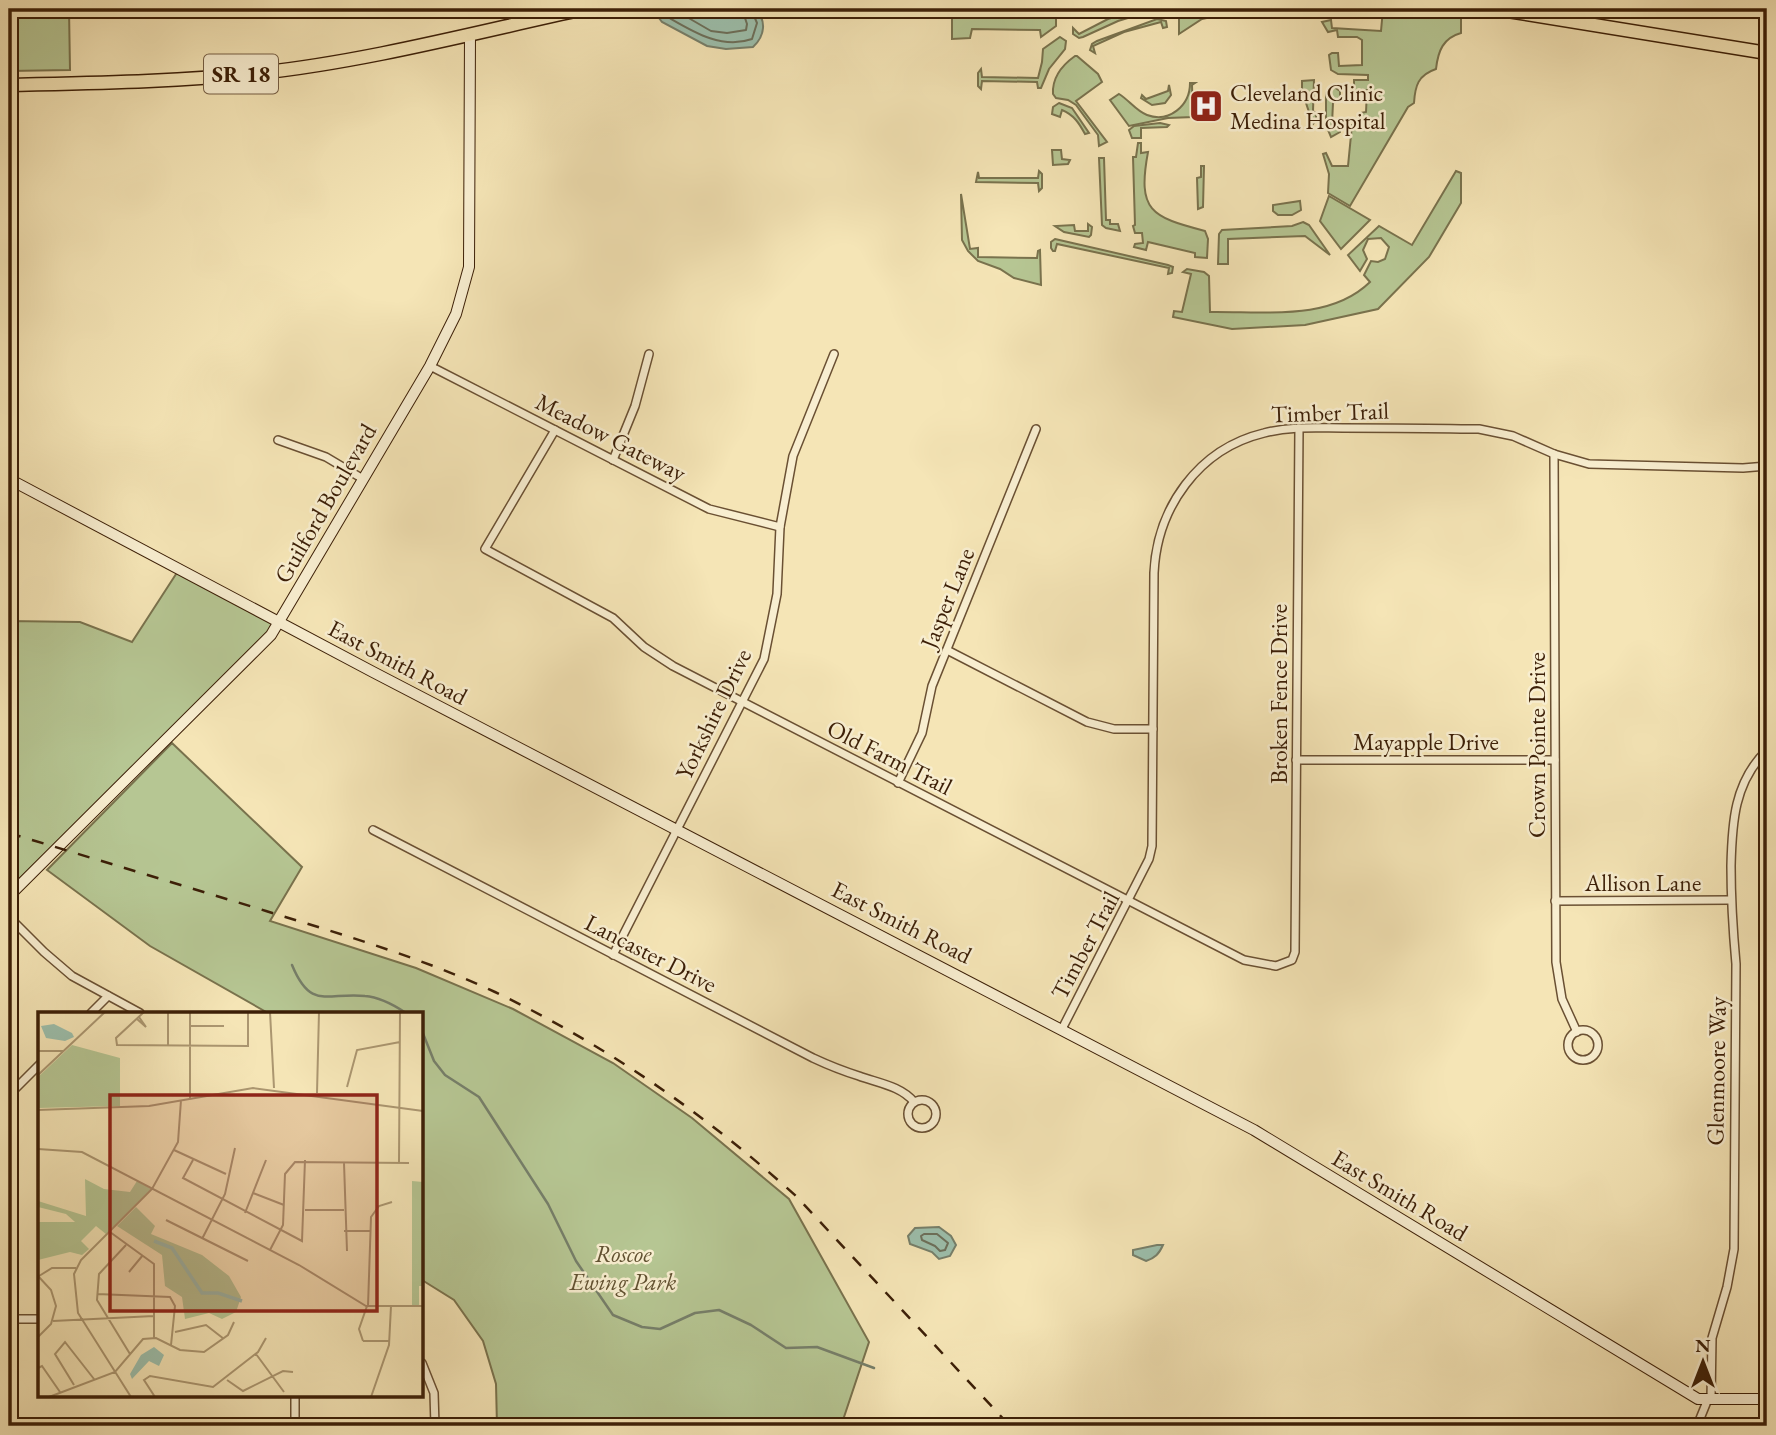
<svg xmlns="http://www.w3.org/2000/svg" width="1776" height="1435" viewBox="0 0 1776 1435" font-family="'EB Garamond',serif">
	<rect width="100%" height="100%" fill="#f5e5b6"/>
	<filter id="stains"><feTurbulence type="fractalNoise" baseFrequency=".00286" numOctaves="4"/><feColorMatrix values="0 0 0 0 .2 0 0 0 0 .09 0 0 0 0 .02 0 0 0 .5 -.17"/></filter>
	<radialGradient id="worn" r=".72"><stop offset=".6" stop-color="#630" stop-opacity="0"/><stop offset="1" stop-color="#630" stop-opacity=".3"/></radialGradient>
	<!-- green -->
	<g fill="#b6c693" stroke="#79724d" stroke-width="2">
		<polygon points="9,9 69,9 70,70 9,71"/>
		<polygon points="952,9 1056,9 1056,26 1041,37 1040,30 972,29 970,38 952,39"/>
		<polygon points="1139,9 1157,9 1118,21 1083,37 1079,38 1073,34 1073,28 1079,34 1108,19"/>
		<polygon points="1195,9 1224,9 1226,14 1202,19 1179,34 1179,16"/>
		<path d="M 1383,9 L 1445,9 L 1461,12 L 1461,33 C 1443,38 1438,51 1436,69 C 1418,75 1415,86 1414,103 L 1408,107 L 1350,206 L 1328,193 L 1329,174 L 1323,154 L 1326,153 L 1332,166 L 1348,166 L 1352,125 L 1360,125 L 1360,113 L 1366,112 L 1367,90 L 1354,91 L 1354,80 L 1368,80 L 1368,75 L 1338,74 L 1331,70 L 1329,55 L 1332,53 L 1338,53 L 1339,66 L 1362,65 L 1362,40 L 1357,37 L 1338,37 L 1337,30 L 1328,32 L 1322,22 L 1331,20 L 1332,28 L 1381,31 Z"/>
		<polygon points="1157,19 1166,21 1167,27 1163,28 1161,22 1124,32 1093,46 1095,53 1090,50 1092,44 1097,41"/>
		<polygon points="1060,37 1066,41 1065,49 1049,69 1041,88 1038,88 1037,82 982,81 981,89 978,86 978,73 981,69 982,77 1038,78 1042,62 1043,49"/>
		<path d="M 1075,56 L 1077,56 L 1098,74 L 1102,82 L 1076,101 L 1107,142 L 1099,146 L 1098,135 L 1076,105 L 1068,100 L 1056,98 L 1053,94 C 1052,78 1061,66 1075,56 Z"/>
		<polygon points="1314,80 1313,111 1316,113 1316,121 1313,124 1302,91 1302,81"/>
		<path d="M 1190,83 L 1195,83 L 1192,85 L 1193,117 L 1168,118 L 1129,126 L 1110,100 L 1119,94 C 1129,100 1136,111 1147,115 C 1169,123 1190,106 1190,83 Z"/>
		<polygon points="1169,85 1171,95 1165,103 1152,105 1141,98 1142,95 1146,99 1168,91"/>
		<polygon points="1334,87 1340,91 1340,97 1333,103 1332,124 1340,125 1340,132 1331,137 1326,125 1326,93 1329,89"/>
		<path d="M 1059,103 L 1072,108 L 1089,133 L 1085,134 C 1079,123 1074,115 1062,110 L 1060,117 L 1052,114 L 1053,107 Z"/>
		<polygon points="1160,123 1169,125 1167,127 1141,128 1141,138 1132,138 1129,130 1134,126"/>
		<path d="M 1138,143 L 1141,143 L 1141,153 L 1148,152 C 1137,211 1151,217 1205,231 L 1208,239 L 1207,258 L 1195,257 L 1195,253 L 1148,242 L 1146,250 L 1134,247 L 1135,244 L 1143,243 L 1142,233 L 1135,233 L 1133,226 L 1135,225 L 1133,157 L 1136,157 Z"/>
		<polygon points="1052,150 1061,150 1062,159 1070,160 1068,164 1053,165"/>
		<polygon points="1099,158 1104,158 1106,220 1110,220 1110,224 1118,224 1120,231 1106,228 1102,225"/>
		<polygon points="1201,166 1204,166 1203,207 1198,209 1197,178 1201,177"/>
		<polygon points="1039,171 1042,174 1042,188 1039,191 1038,183 976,182 978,172 979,178 1038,178"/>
		<path d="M 1456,171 L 1461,173 L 1461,203 L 1429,257 L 1378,309 L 1305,325 L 1232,329 L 1173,317 L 1174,311 L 1182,312 L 1191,274 L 1183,272 L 1187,269 L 1204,272 L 1209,276 L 1210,312 C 1262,311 1329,322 1370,282 L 1364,275 L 1371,261 L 1378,262 L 1385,259 L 1389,247 L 1381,238 L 1368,239 L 1363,250 L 1367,259 L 1360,271 L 1348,255 L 1379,226 L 1412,245 Z"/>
		<polygon points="961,194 970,249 978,248 978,257 1037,258 1038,251 1040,250 1041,285 1014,278 1000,269 978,261 968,251 962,240"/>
		<polygon points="1329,196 1370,220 1341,249 1320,221"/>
		<polygon points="1300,201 1301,210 1292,215 1278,215 1273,211 1273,205"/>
		<polygon points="1303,222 1309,225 1330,255 1305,236 1228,239 1228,264 1218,264 1219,234 1222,230 1292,226"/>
		<polygon points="1088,224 1092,227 1091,235 1089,237 1064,232 1055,226 1074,225 1075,231 1088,231"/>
		<polygon points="1055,239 1168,265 1173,267 1172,273 1168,274 1169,268 1057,244 1055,251 1053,251 1051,248 1051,242"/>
		<polygon points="178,571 277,624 97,805 9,889 9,621 80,622 132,642"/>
		<polygon points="172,743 302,867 270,921 416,968 513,1009 613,1063 692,1118 789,1199 869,1342 841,1426 497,1426 496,1384 483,1341 454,1300 422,1280 422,1013 268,1013 150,946 47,870"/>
	</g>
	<!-- water -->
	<g fill="#9cbfac" stroke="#767f6a" stroke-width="2">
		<path d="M 659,9 L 755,9 C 767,20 765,36 753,47 L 726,49 L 707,46 L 662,22 L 656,14 Z"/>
		<polygon points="939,1227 951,1236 956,1245 950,1256 939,1259 932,1252 910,1244 908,1236 915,1228"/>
		<path d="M 1157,1245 L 1163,1245 C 1159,1254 1155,1258 1146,1261 L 1133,1255 L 1133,1250 Z"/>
	</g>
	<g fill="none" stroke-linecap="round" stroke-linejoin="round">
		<!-- shore -->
		<g stroke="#6c6f5a" stroke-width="2">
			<path d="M 664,9 L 666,16 C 692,31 721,50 752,39 L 757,23 L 751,9"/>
			<polyline points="673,9 711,31 727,33 746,30 747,24 742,9"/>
			<polygon points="924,1234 937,1234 948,1243 945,1250 940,1251 935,1246 922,1240 921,1236"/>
		</g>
		<!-- stream -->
		<g stroke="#767f6a" stroke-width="2.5">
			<path d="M 292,965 C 311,1011 327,992 365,996 C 380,997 394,1005 406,1013"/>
			<polyline points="422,1031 434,1061 445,1075 479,1097 548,1204 576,1261 613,1315 642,1327 660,1329 695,1313 719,1310 751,1325 786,1348 817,1347 874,1368"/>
		</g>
		<!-- street casing -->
		<g stroke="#6a5033" stroke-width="10">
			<g id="street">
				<polyline points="430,366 709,509 780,527"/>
				<polyline points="555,430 485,549 613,618 644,647 673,666 1244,960 1276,966 1292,960 1295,952 1299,428"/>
				<polyline points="278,440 326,457 363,479"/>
				<polyline points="1554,454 1556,962 1562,999 1577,1032"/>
				<polyline points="613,460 635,406 649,354"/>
				<polyline points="947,650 1087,722 1114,729 1153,729"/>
				<polyline points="1296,760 1555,760"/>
				<polyline points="898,783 922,733 932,686 1036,429"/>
				<path d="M 373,830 L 813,1058 C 828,1065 843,1071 859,1076 C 878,1083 901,1086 914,1102"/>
				<polyline points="1555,901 1731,900"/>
				<polyline points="9,917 44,952 72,976 140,1013"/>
				<polyline points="613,955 764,659 777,594 780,527 793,456 834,354"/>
				<polyline points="91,1013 108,996"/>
				<path d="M 1062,1029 L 1149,859 L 1152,846 L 1154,573 C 1157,508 1198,449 1264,433 C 1290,426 1317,428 1343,428 C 1383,428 1422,428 1461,429 L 1479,429 L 1513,436 L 1554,454 L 1589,464 L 1743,468 L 1767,466"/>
				<circle cx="1583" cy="1045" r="15"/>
				<polyline points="9,1095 40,1064"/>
				<circle cx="922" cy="1114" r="14"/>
				<polyline points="9,1319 40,1319"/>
				<polyline points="422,1363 434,1393 435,1426"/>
				<path d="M 1711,1399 L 1712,1338 L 1727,1287 L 1734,1249 L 1736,964 C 1733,931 1731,899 1731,866 C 1732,823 1734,782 1767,750"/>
				<polyline points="295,1426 295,1395"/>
				<polyline points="1697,1426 1708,1399"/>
			</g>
		</g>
		<!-- secondary casing -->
		<g stroke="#3c1f07" stroke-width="12">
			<g id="secondary">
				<polyline points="9,479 373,672 1254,1130 1698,1399 1767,1399"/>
				<polyline points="9,896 271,635 430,366 456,314 469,267 470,34"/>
			</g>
		</g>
		<!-- highway casing -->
		<g stroke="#3c1f07" stroke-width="15">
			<g id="highway">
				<polyline points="1495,9 1767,53"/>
				<path d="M 9,85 C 92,83 176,82 259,73 C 369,61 477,32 584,9"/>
			</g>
		</g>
		<!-- street -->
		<use href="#street" stroke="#f8eed0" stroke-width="7"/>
		<!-- secondary -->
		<use href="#secondary" stroke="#f8eed0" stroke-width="10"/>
		<!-- highway -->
		<use href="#highway" stroke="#f5e5b6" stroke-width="12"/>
		<!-- rail -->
		<path stroke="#3c1f07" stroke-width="2.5" stroke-dasharray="12 12" stroke-linecap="butt" d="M 9,833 C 95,859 181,885 266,911 C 344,935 422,958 495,992 C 606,1045 705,1114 796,1196 L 1010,1426"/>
	</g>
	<!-- icons -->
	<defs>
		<g id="hospital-square" transform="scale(1.75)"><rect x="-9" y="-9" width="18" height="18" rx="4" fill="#8f2418" stroke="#f8eed0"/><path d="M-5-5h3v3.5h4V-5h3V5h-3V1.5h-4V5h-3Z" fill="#fff"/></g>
	</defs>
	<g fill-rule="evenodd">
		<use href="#hospital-square" x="1206" y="106"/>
	</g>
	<g text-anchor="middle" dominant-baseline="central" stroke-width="5" stroke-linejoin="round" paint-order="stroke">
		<!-- shield labels -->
		<rect fill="#f8eed0" stroke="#745d43" stroke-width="2" x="204" y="54.5" width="74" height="39" rx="5"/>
		<g font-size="23" font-weight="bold" fill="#3c1f07">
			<text x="241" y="74">SR 18</text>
		</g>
		<!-- poi labels -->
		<g font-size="24" fill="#3c1f07" stroke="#f8eed0" text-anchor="start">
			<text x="1230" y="92">Cleveland Clinic<tspan x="1230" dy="28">Medina Hospital</tspan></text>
		</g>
		<!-- street labels -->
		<g font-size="24" fill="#3c1f07" stroke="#f8eed0">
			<text transform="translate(1330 412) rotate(-2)">Timber Trail</text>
			<text transform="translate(611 437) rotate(27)">Meadow Gateway</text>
			<text transform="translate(325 503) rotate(-60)">Guilford Boulevard</text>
			<text transform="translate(947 598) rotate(-68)">Jasper Lane</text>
			<text transform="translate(398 662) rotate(28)">East Smith Road</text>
			<text transform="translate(1278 694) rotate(-90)">Broken Fence Drive</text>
			<text transform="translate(713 714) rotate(-64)">Yorkshire Drive</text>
			<text x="1426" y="741">Mayapple Drive</text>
			<text transform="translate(1536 745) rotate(-90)">Crown Pointe Drive</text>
			<text transform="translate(890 757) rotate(27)">Old Farm Trail</text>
			<text x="1643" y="882">Allison Lane</text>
			<text transform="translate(902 922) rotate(27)">East Smith Road</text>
			<text transform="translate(1085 945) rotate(-62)">Timber Trail</text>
			<text transform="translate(651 953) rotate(27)">Lancaster Drive</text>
			<text transform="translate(1716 1071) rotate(-89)">Glenmoore Way</text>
			<text transform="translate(1400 1195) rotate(31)">East Smith Road</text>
		</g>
		<!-- park labels -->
		<g font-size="24" font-style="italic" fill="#615131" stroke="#f8eed0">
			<text x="623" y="1253">Roscoe<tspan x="623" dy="28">Ewing Park</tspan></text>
		</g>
	</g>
	<!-- overview -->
	<g transform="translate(38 1012)">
		<rect width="385" height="385" fill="#f5e5b6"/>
		<path d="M 34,33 L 82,46 L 82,94 L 0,96 L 0,65 ZM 47,167 L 66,177 L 92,180 L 99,169 L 113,177 L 68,222 L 58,214 L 43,229 L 51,237 L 44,243 L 32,240 L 0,248 L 0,210 L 37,210 L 28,202 L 0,195 L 0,189 L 48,204 ZM 374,169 L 385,170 L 385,274 L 381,274 L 381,293 L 374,293 ZM 98,195 L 117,214 L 113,222 L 164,243 L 191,264 L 203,285 L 198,300 L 184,307 L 171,301 L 147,307 L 144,285 L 127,274 L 124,243 L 79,214 Z" fill="#b6c693"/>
		<path d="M 16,12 L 34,21 L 36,25 L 27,29 L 8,26 L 3,14 ZM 116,335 L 126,343 L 121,354 L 111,349 L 94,367 L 92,362 L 103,343 Z" fill="#9cbfac"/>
		<path fill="none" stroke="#9cbfac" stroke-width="3.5" d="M 116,229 L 134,236 L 164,281 L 180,281 L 204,289"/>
		<path fill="none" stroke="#ab9670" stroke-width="2" d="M 106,0 L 78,26 L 79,33 L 210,34 L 210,0M 232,0 L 236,76M 99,7 L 108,15 L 101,5M 152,14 L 186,14M 130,33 L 130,0M 0,39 L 26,39M 0,63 L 67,0M 309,75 L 319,38 L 362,30M 279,81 L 281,0M 152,86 L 152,0M 0,98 L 111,94 L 215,76 L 385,99M 0,137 L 44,140 L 261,253 L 328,294 L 385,294M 136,138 L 188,162M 155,148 L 145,166 L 264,229 L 267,148M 306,151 L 309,239M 361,151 L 362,0M 215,181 L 246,193M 267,198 L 306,198M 207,201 L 228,148M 128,208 L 210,249M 306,219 L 332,219M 72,220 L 116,252 L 116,326M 164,227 L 187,182 L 197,136M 88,233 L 61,262 L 59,288 L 92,342M 232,238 L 245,213 L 247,162 L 257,150 L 371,151M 91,260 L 105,243M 0,264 L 13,278 L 18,294 L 13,312 L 0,325M 1,264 L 14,256 L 38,256M 59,282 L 132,285 L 137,294 L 133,333M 330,294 L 333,205 L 341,194 L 354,190M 15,309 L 116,304M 137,320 L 168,313 L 186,327M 325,329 L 321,317 L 329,294M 325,329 L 352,329M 218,342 L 246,380M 0,356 L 4,354 L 22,380M 189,368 L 205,379 L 245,359 L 255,360M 36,373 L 17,342 L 27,330 L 56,367M 11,385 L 77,360 L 105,327 L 118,326 L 142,338 L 166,340 L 190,323 L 196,310M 93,385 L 40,301 L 36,262 L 43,248 L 114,177 L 140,130 L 143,88M 117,385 L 106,368 L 112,364 L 175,375 L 220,340 L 228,326M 333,385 L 351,333 L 353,294"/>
		<path fill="#8f2418" fill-opacity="0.15" stroke="#8f2418" stroke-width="3.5" d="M 72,83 L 339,83 L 339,299 L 72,299 Z"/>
		<rect width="385" height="385" fill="none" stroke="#3c1f07" stroke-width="3.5"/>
	</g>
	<!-- margin -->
	<rect width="1776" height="1435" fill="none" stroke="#f5e5b6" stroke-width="35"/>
	<rect x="10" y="10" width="1755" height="1414" fill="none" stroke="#3c1f07" stroke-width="3.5"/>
	<rect x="18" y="18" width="1741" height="1400" fill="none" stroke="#3c1f07" stroke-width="2"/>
	<!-- north arrow -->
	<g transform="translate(1703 1362)" stroke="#f8eed0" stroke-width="5" paint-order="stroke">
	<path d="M0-5L12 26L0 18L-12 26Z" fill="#3c1f07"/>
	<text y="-10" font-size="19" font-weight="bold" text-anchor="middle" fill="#3c1f07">N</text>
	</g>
	<rect width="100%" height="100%" filter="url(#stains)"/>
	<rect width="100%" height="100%" fill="url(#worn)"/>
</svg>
